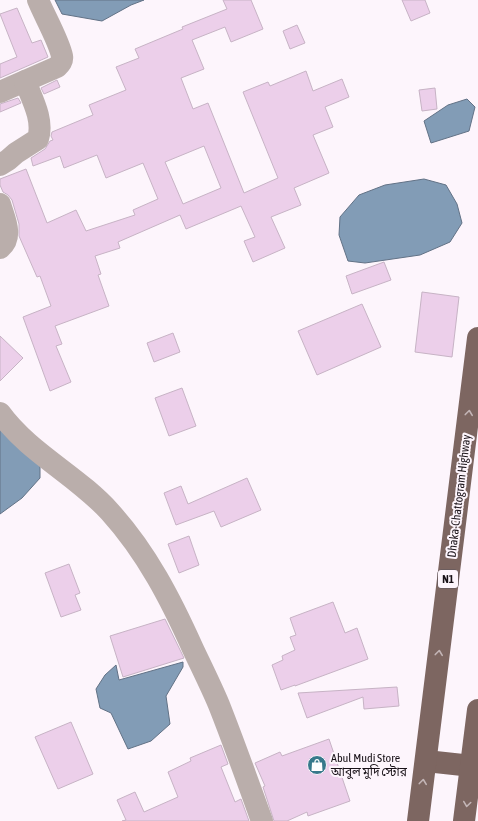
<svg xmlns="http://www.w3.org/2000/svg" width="478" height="821" viewBox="0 0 478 821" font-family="'Asap Condensed','Noto Sans Bengali',sans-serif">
	<rect width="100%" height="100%" fill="#fdf5fc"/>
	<!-- water -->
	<g fill="#829cb6" stroke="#627286">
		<polygon points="55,0 144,0 131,5 102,21 62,14"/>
		<polygon points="467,99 475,107 469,131 431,143 424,121 448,105"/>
		<polygon points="424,179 446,185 457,204 462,223 450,242 420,255 365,263 348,261 339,235 340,217 359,195 385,185"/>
		<polygon points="0,426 40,460 40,478 22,498 0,514"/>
		<polygon points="183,662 183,667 166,696 170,724 151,741 128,749 111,713 100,708 96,689 105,675 116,665 119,680"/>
	</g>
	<!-- building -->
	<g fill="#eccfea" stroke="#c7b3c5" fill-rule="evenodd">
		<path d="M 223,0 L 251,0 L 263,29 L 231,42 L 225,27 L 192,40 L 204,69 L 181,78 L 193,109 L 208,103 L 244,193 L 278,178 L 243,92 L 268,82 L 270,86 L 306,71 L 313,91 L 342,79 L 349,97 L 325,107 L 333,127 L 313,135 L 329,173 L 294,188 L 301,205 L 271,217 L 285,248 L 253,262 L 244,241 L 255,237 L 241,206 L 186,229 L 180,215 L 118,242 L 120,248 L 95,256 L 101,274 L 98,275 L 109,306 L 55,326 L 62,344 L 56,346 L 71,382 L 50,391 L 23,317 L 51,306 L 40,276 L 37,277 L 19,236 L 19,224 L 12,200 L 8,195 L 3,192 L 0,185 L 0,179 L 26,169 L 47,223 L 76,210 L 86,231 L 135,215 L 133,210 L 158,199 L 143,163 L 106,178 L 97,155 L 64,168 L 60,156 L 33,166 L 31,158 L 45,149 L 50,141 L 53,140 L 51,136 L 52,132 L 93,115 L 89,105 L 126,90 L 116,67 L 139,58 L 135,49 L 183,29 L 182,27 L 227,9 ZM 204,146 L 221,188 L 183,204 L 165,162 Z"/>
		<polygon points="402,0 425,0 430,13 411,21"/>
		<polygon points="17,8 32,43 41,40 48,57 0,78 0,64 17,57 0,14"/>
		<polygon points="297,25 305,43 290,49 283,31"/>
		<polygon points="57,80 60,87 44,94 41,88"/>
		<polygon points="435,88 437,109 422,111 419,90"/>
		<polygon points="18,98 21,103 0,112 0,104"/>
		<polygon points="384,262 391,280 352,294 346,276"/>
		<polygon points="422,292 459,297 452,357 415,352"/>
		<polygon points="362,304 381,347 317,375 298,331"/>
		<polygon points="173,333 180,352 154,362 147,343"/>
		<polygon points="0,336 23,358 0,381"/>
		<polygon points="182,388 196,426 169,436 155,398"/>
		<polygon points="247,478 261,510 221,527 214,511 176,525 164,493 181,486 188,504"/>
		<polygon points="189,536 199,565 179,573 168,544"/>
		<polygon points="69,564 80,593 75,595 81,610 61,617 45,573"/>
		<polygon points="333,602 345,633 357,628 368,659 295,686 295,685 281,690 272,665 283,660 282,656 295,650 290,637 296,635 290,618"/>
		<polygon points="165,619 184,658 123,677 110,636"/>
		<polygon points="397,687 399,706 364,709 363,697 307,718 298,693"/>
		<polygon points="71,722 93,774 58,789 35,737"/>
		<polygon points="329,739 350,801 308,816 307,812 287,821 274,821 263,787 265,786 255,763 280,752 282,756"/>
		<polygon points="221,745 228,764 221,767 235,802 241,799 249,821 122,821 126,820 117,800 135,792 144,812 178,797 168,772 191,761 190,758"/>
	</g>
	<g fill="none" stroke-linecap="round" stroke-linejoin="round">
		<!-- minor -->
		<g stroke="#baaeab" stroke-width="22">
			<polyline points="0,92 25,81"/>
			<path d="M 0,165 L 8,160 L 16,153 L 38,139 C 44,120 32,99 25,81 L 57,67 C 60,64 63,61 62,56 C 59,41 44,15 38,0"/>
			<path d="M 0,204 C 4,218 14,237 0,248"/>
			<path d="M 0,413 C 29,453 78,476 110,512 C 147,553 171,600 193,649 C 202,668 211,686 219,705 C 234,743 248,782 262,821"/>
		</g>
		<!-- trunk -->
		<g stroke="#7d6661" stroke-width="22">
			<polyline points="426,761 472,766"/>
			<polyline points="418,821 478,338"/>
			<polyline points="464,821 478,710"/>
		</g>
	</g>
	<!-- one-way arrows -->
	<defs><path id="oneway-chevron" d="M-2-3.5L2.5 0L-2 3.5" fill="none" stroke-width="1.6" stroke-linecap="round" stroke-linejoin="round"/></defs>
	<g stroke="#c3b5b6">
		<use href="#oneway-chevron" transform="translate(469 413) rotate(-83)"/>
		<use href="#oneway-chevron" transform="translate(439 653) rotate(-83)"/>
		<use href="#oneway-chevron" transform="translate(423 782) rotate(-83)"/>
		<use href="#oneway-chevron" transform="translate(467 804) rotate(98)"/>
	</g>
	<!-- icons -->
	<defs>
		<g id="shop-disc" transform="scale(1)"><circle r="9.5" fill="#37798b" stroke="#fdf5fc"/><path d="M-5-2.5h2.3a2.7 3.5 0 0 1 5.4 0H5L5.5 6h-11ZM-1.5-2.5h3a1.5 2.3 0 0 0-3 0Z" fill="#fff"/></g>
	</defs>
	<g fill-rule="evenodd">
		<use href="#shop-disc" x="317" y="765"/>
	</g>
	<g text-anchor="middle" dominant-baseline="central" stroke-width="4" stroke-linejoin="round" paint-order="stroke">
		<!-- shield labels -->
		<rect fill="#fdf5fc" stroke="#5d555c" stroke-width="1" x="438" y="570" width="20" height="18" rx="3"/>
		<g font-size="11" font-weight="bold" fill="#181117">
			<text x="448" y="579">N1</text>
		</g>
		<!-- street labels -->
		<g font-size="12" fill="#181117" stroke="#fdf5fc">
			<text transform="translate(459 496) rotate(-83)">Dhaka-Chattogram Highway</text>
		</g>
		<!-- poi labels -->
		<g font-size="12" fill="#181117" stroke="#fdf5fc" text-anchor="start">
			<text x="331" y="758">Abul Mudi Store<tspan x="331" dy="14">আবুল মুদি স্টোর</tspan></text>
		</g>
	</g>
</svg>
